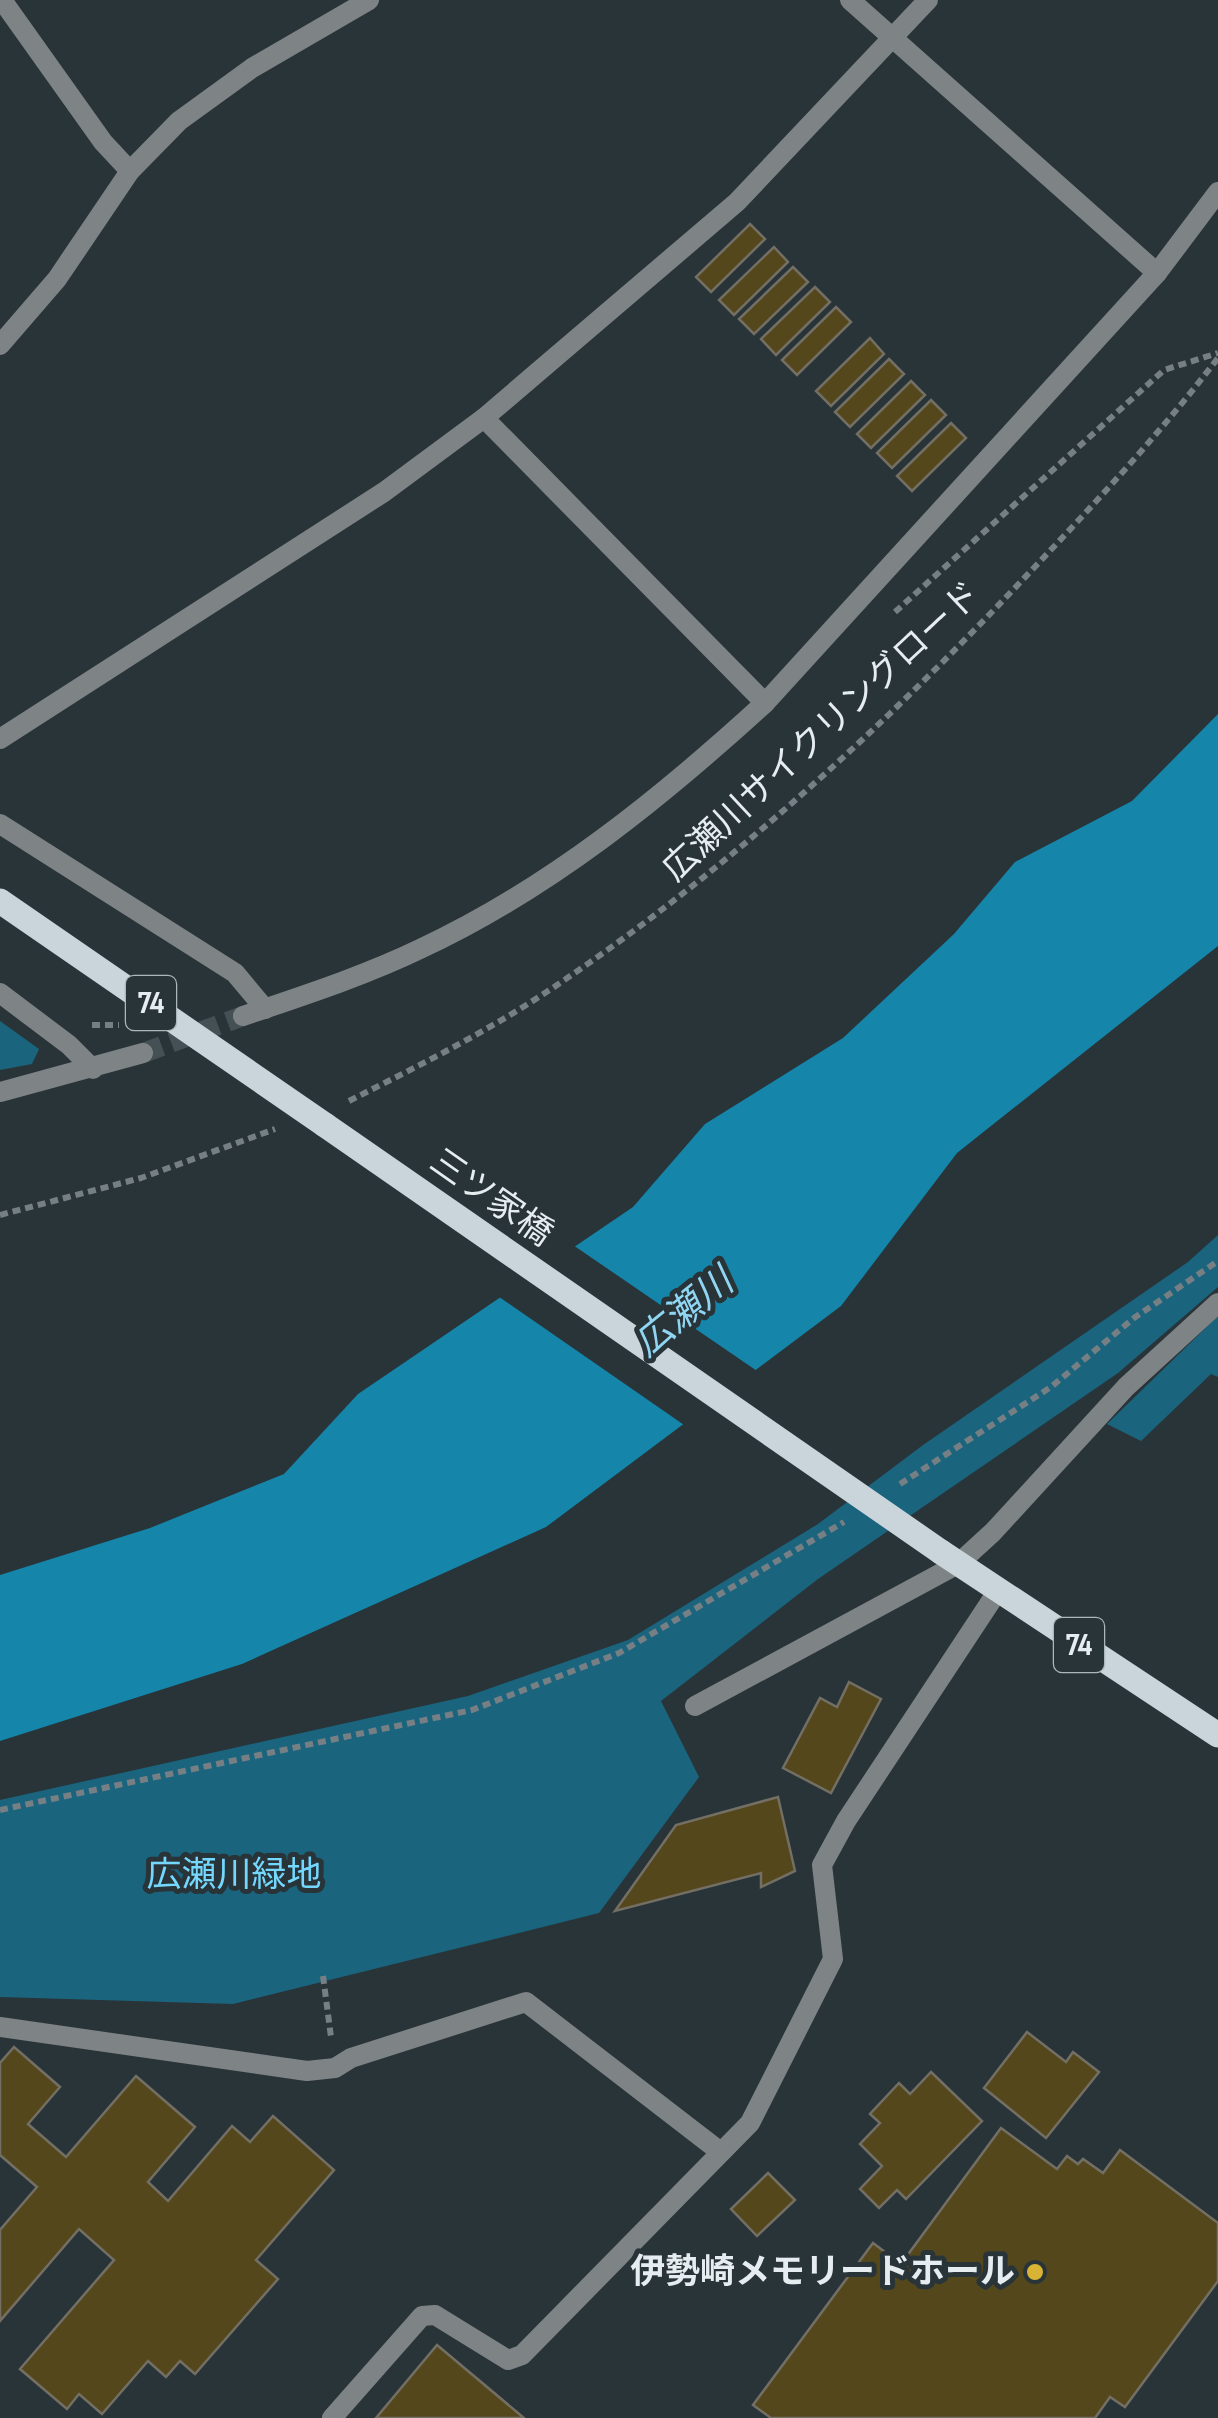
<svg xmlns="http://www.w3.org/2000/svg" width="1218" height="2418" viewBox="0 0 1218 2418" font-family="'Sofia Sans Condensed','Noto Sans JP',sans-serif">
	<rect width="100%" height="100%" fill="#293439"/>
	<!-- green -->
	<g fill="#1a647e">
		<polygon points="0,1021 39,1049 32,1064 0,1070"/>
		<polygon points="1218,1235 1218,1287 1118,1373 818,1579 661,1701 699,1777 599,1913 233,2004 0,1997 0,1800 468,1696 628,1640 818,1524 923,1445 1188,1262"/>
		<polygon points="1218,1316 1218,1377 1211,1374 1141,1441 1107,1424"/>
	</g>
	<!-- water -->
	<polygon fill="#1585a9" points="1218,714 1218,946 957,1153 841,1306 546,1527 242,1664 0,1741 0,1575 150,1528 284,1474 358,1394 633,1207 705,1124 843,1038 954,934 1015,862 1132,801"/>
	<!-- pier -->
	<polygon fill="#293439" points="570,1243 760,1373 687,1427 495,1294"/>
	<!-- building -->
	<g fill="#55471c" stroke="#736f64" stroke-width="2.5">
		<polygon points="750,224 765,239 711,292 696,277"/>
		<polygon points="774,247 788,262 734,315 719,300"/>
		<polygon points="793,267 808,282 754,334 739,319"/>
		<polygon points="815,287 830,302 776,355 761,339"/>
		<polygon points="836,307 851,322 797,375 782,360"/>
		<polygon points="870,338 884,354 831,406 816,391"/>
		<polygon points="889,359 904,374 850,427 835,412"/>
		<polygon points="911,381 925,395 871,448 857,434"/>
		<polygon points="931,400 946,415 892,468 877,453"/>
		<polygon points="951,423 966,438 912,491 897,476"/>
		<polygon points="849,1682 881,1699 831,1793 783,1768 820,1698 837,1707"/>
		<polygon points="778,1797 795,1871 761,1887 761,1873 615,1911 676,1825"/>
		<polygon points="1027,2032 1066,2062 1073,2052 1099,2072 1046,2138 984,2088"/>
		<polygon points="14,2047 60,2087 28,2124 66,2157 136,2076 195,2127 148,2182 168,2201 232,2126 250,2142 273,2116 334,2170 256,2260 278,2279 195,2374 180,2361 166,2377 148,2361 102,2414 79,2394 67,2409 20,2369 114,2260 79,2229 0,2321 0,2230 37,2187 0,2155 0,2063"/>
		<polygon points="931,2072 982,2121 906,2199 897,2190 879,2208 860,2189 882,2166 860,2144 880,2123 870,2114 899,2083 910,2094"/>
		<polygon points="1001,2128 1057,2169 1067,2156 1078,2164 1083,2159 1103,2173 1120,2150 1218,2223 1218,2281 1125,2407 1110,2397 1095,2418 771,2418 753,2405 873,2243 901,2264"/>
		<polygon points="768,2173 795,2200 757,2236 731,2209"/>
		<polygon points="437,2345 524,2418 376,2418"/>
	</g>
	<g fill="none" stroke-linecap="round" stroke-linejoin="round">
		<!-- minor-tunnel -->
		<polyline stroke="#455055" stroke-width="20" stroke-dasharray="20 10" stroke-linecap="butt" points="143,1053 243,1016"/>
		<!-- path -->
		<g stroke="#767f84" stroke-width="6" stroke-dasharray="8 5" stroke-linecap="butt">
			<polyline points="895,612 1164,370 1218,353"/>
			<polyline points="92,1025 119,1025"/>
			<path d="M 349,1101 C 416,1067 485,1033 548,991 C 719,877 871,739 1012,591 C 1084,515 1155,440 1218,358"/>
			<polyline points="0,1215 141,1178 275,1129"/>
			<polyline points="900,1484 1051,1387 1134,1318 1218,1261"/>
			<polyline points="0,1810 472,1710 619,1653 844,1522"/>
			<polyline points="323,1976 331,2037"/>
		</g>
		<!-- service -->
		<g stroke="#7e8386" stroke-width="20">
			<polyline points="2,0 103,142 130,171"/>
			<polyline points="484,418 765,703"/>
			<polyline points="695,1706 958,1564 993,1532 1126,1387 1218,1303"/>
			<polyline points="0,2027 307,2071 335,2068 351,2058 526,2002 718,2150"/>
			<polyline points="332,2418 422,2316 435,2315 508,2360 522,2355 750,2123 833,1959 822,1865 846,1821 997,1592"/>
		</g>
		<!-- minor -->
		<g stroke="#7e8386" stroke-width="20">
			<polyline points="850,0 1157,273"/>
			<polyline points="0,345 57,279 130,171 179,121 252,68 369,0"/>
			<polyline points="0,739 384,492 484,418 737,202 928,0"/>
			<polyline points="0,824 235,973 265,1009"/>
			<polyline points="0,993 69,1045 93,1069"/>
			<path d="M 243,1016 C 302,996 364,976 420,949 C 549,889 661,798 765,703 L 1157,273 L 1218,192"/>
			<polyline points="0,1092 143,1053"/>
		</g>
		<!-- primary -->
		<g stroke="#c9d5da" stroke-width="25">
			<polyline points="0,901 325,1125"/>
			<polyline points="941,1552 1218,1735"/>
		</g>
		<!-- primary-bridge -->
		<polyline stroke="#c9d5da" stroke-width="25" points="325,1125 941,1552"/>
	</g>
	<!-- markers -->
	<circle fill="#d9b434" stroke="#293439" stroke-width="4" cx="1035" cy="2272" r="10"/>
	<g text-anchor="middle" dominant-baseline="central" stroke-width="10" stroke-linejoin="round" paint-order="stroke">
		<!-- shield labels -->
		<g fill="#293439" stroke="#adb6ba" stroke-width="2.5">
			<rect x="126" y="976" width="50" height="54" rx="8"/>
			<rect x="1054" y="1618" width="50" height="54" rx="8"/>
		</g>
		<g font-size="32" font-weight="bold" fill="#e6edf1">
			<text x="151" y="1003">74</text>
			<text x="1079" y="1645">74</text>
		</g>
		<!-- street labels -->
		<g font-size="35" fill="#e6edf1" stroke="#293439">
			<text transform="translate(822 732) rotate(-43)">広瀬川サイクリングロード</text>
			<text transform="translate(491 1198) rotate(35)">三ツ家橋</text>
		</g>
		<!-- park labels -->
		<g font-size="35" fill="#74d7fe" stroke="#293439">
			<text x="234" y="1875">広瀬川緑地</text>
		</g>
		<!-- poi labels -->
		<g font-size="35" font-weight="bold" fill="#e6edf1" stroke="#293439" text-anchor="end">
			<text x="1015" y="2272">伊勢崎メモリードホール</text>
		</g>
		<!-- water labels -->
		<g font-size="38" font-style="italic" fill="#90d6f3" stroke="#293439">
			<text transform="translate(684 1313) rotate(-39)">広瀬川</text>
		</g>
	</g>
</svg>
